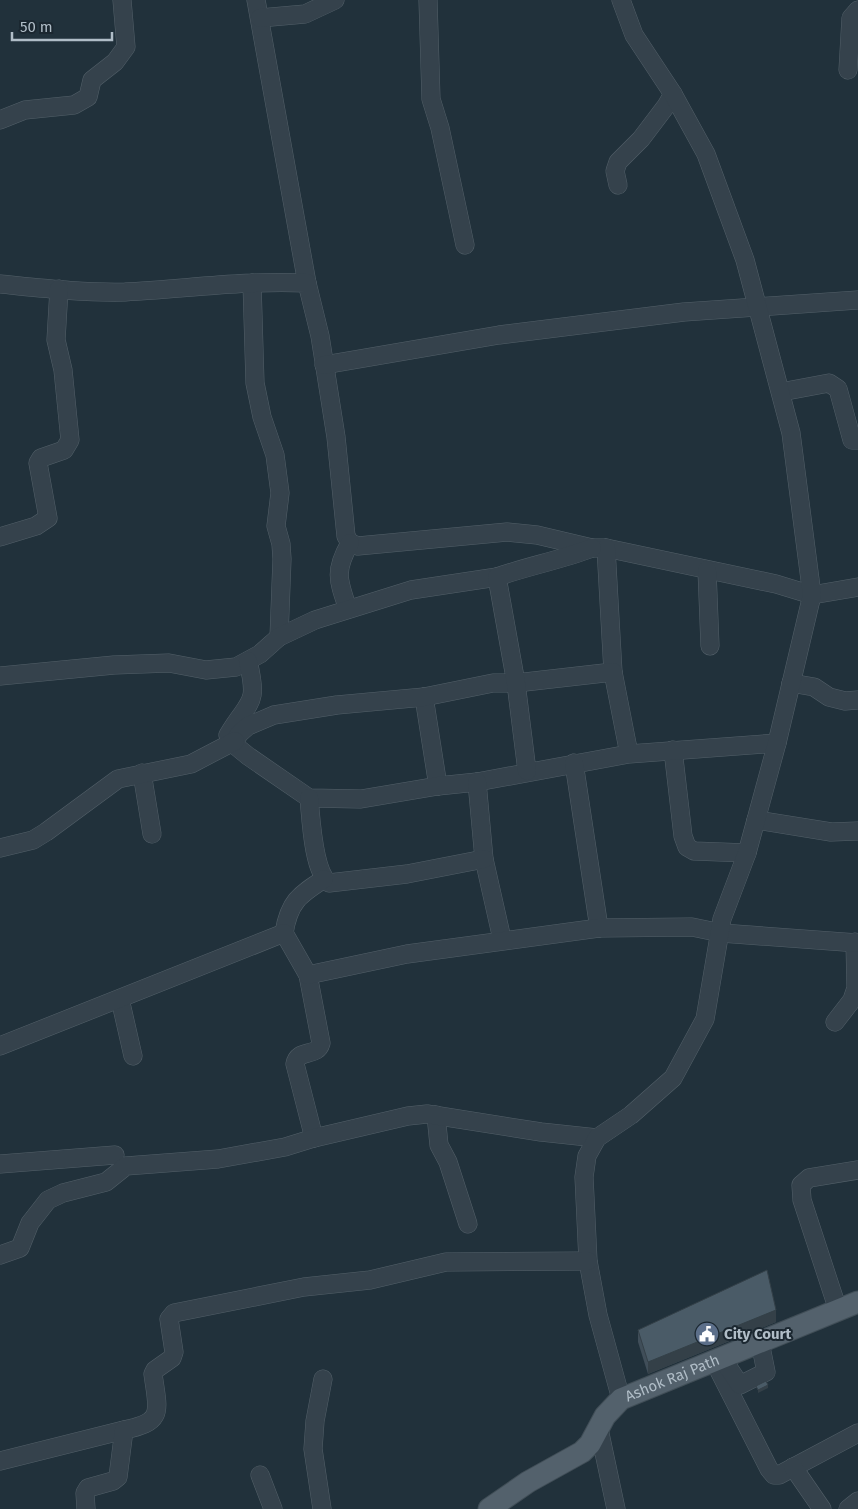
<svg xmlns="http://www.w3.org/2000/svg" width="858" height="1509" viewBox="0 0 858 1509" font-family="'Fira Sans',sans-serif">
	<rect width="100%" height="100%" fill="#21313b"/>
	<g fill="none" stroke-linecap="round" stroke-linejoin="round">
		<!-- minor casing -->
		<g stroke="#536069" stroke-width="19">
			<g id="minor">
				<polyline points="256,0 307,283"/>
				<polyline points="428,0 431,99 440,128 465,245"/>
				<polyline points="260,18 305,14 335,0"/>
				<polyline points="848,70 851,18 858,10"/>
				<polyline points="0,120 25,110 74,105 88,97 92,80 115,62 126,47 122,0"/>
				<polyline points="618,185 615,171 618,162 641,139 666,106 673,94"/>
				<polyline points="252,283 255,383 262,417 275,455 280,493 276,526 281,544 282,559 279,637"/>
				<path d="M 0,284 C 41,288 84,293 125,292 C 186,289 246,280 307,283 L 320,336 L 336,437 L 346,536 L 350,543 L 358,546 L 507,532 L 537,535 L 592,548 L 606,548 L 776,584 L 812,595 L 858,587"/>
				<polyline points="324,365 499,335 684,312 858,300"/>
				<polyline points="781,392 829,383 838,389 852,440 858,440"/>
				<polyline points="0,537 36,526 48,518 38,463 41,458 64,450 70,440 63,370 56,340 59,289"/>
				<polyline points="606,548 613,672"/>
				<polyline points="707,570 710,646"/>
				<path d="M 348,609 C 338,580 334,571 350,543"/>
				<polyline points="0,676 114,665 169,663 206,670 236,667 260,654 279,637 315,620 411,590 497,577"/>
				<polyline points="791,683 814,687 829,697 845,701 858,700"/>
				<polyline points="424,697 438,786"/>
				<path d="M 228,735 C 249,699 259,707 248,661"/>
				<polyline points="673,750 683,836 687,847 694,851 747,853"/>
				<polyline points="629,754 613,672 516,683 493,683 424,697 337,705 274,715 248,726 239,734 235,741 237,747 248,756 309,798 361,799 438,786 477,782 629,754 777,743"/>
				<polyline points="574,763 599,928"/>
				<path d="M 527,771 L 516,683 L 497,577 C 528,566 561,560 592,548"/>
				<polyline points="142,773 152,834"/>
				<polyline points="477,782 484,859 502,939"/>
				<path d="M 309,798 C 311,818 313,871 329,883 L 407,874 L 484,859"/>
				<polyline points="756,820 831,832 858,831"/>
				<polyline points="0,848 33,840 46,832 118,779 191,764 235,741"/>
				<path d="M 284,933 C 289,902 299,895 324,879"/>
				<path d="M 308,975 L 321,1043 C 317,1058 298,1048 295,1064 L 314,1138"/>
				<polyline points="120,999 133,1056"/>
				<polyline points="835,1022 852,1000 856,988 855,942"/>
				<polyline points="0,1046 284,933 308,975 407,954 599,928 692,927 721,933 858,943"/>
				<polyline points="436,1115 439,1145 448,1162 468,1224"/>
				<polyline points="0,1164 115,1155"/>
				<polyline points="0,1255 20,1248 30,1223 48,1200 63,1193 106,1182 126,1166 218,1159 285,1147 314,1138 408,1116 427,1114 541,1132 597,1138"/>
				<polyline points="838,1310 802,1200 801,1185 809,1178 858,1170"/>
				<polyline points="714,1361 769,1469 774,1475 779,1475 858,1433"/>
				<polyline points="728,1367 740,1385 766,1372 760,1342"/>
				<polyline points="621,1399 598,1315 588,1261 584,1177 587,1156 597,1138 631,1115 673,1078 705,1019 722,919 747,853 777,743 812,595 791,433 745,260 706,154 673,94 634,35 621,0"/>
				<polyline points="599,1429 616,1509"/>
				<polyline points="0,1461 124,1430"/>
				<polyline points="793,1467 822,1509"/>
				<polyline points="260,1475 273,1509"/>
				<path d="M 86,1509 L 85,1493 L 88,1488 L 113,1481 L 118,1477 L 124,1430 C 165,1422 158,1411 153,1374 L 155,1370 L 172,1358 L 174,1352 L 169,1319 L 174,1313 L 304,1287 L 370,1280 L 446,1262 L 588,1261"/>
				<polyline points="322,1509 313,1449 315,1421 323,1379"/>
				<polyline points="848,1509 858,1501"/>
			</g>
		</g>
		<!-- major casing -->
		<g stroke="#414e57" stroke-width="23">
			<g id="major">
				<path id="s1" d="M 489,1509 L 528,1482 L 582,1452 L 590,1444 L 605,1416 L 621,1399 L 858,1302"/>
			</g>
		</g>
		<!-- minor -->
		<use href="#minor" stroke="#35424c" stroke-width="18"/>
		<!-- major -->
		<use href="#major" stroke="#53616c" stroke-width="21"/>
	</g>
	<!-- wall -->
	<polygon fill="#404e59" points="776,1322 648,1374 638,1342 638,1330"/>
	<!-- shaded-wall -->
	<g fill="#344048">
		<polygon points="776,1310 776,1322 648,1374 648,1362"/>
		<polygon points="768,1385 768,1388 758,1393 758,1390"/>
	</g>
	<!-- building -->
	<g fill="#4a5b67" stroke="#344048">
		<polygon points="767,1270 776,1310 648,1362 638,1330"/>
		<polygon points="766,1381 768,1385 758,1390 756,1386"/>
	</g>
	<!-- icons -->
	<defs>
		<g id="civic-disc" transform="scale(1.25)"><circle r="9.5" fill="#5c6f8a" stroke="#1b2730"/><path d="M-.6-6.5H3V-4.5H.6V-3L4-1V1h2V6H-6V1h2V-1L-.6-3ZM-1.2 2.5V6h2.4V2.5Z" fill="#fff"/></g>
	</defs>
	<g fill-rule="evenodd">
		<use href="#civic-disc" x="707" y="1334"/>
	</g>
	<g text-anchor="middle" dominant-baseline="central" stroke-width="4" stroke-linejoin="round" paint-order="stroke">
		<!-- poi labels -->
		<g font-size="15" font-weight="bold" fill="#b0bdc7" stroke="#1b2730" text-anchor="start">
			<text x="724" y="1334">City Court</text>
		</g>
		<!-- street labels -->
		<g font-size="15" fill="#b0bdc7" stroke="#1b2730">
			<text stroke="none"><textPath href="#s1" startOffset="231">Ashok Raj Path</textPath></text>
		</g>
	</g>
	<!-- scale -->
	<path d="M12 32v8h100v-8" fill="none" stroke="#b0bdc7" stroke-width="2.5"/>
	<text x="20" y="32" font-size="15" fill="#b0bdc7" stroke="#1b2730" stroke-width="4" paint-order="stroke">50 m</text>
</svg>
